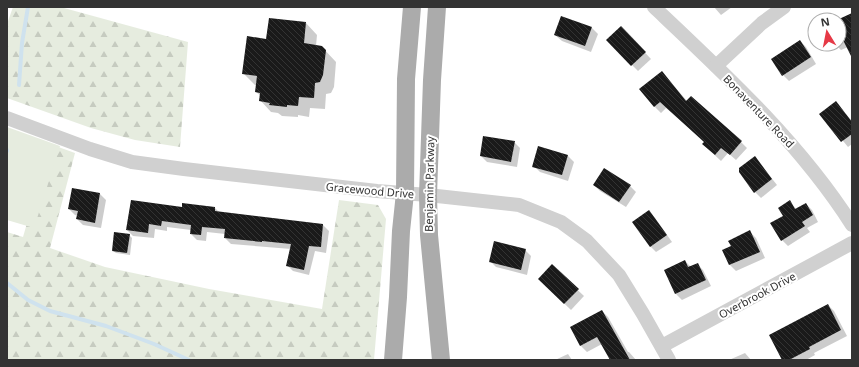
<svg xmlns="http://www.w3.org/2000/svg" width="859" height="367" viewBox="0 0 859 367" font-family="'Noto Sans',sans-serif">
	<defs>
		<pattern id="forest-firs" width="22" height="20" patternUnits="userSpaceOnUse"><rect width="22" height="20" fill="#e6ecdf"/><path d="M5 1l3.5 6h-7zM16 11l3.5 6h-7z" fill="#c6cbc0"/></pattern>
		<pattern id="building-back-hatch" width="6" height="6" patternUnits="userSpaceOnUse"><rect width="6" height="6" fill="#1a1a1a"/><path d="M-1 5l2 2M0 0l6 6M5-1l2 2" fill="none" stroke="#333"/></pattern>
	</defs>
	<rect width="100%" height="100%" fill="#fff"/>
	<!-- forest -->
	<g fill="url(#forest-firs)">
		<polygon points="13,7 64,7 64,8 188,42 180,147 135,140 91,128 7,98 7,24"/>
		<polygon points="50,144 75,153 50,248 105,267 209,289 322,309 339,200 378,205 386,219 374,360 7,360 7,232 23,237"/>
	</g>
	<!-- green -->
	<polygon fill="#e6ecdf" points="7,127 60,146 34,228 7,220"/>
	<!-- shadow -->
	<g fill="#0003">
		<polygon points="714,7 732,7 721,15"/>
		<polygon points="852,17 852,52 848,47 841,50 835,44 839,44 839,20"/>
		<polygon points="306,23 317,35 316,46 322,47 336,62 334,87 331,93 326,94 325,109 310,108 309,117 298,115 298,117 282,116 278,113 271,112 260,100 261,96 256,92 257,85 255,85 243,73 267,40"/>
		<polygon points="621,27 651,59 638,71 607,40"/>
		<polygon points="592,28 598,34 591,52 562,41 555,35"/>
		<polygon points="800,41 806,47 816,64 789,81 783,75 772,59"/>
		<polygon points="662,72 687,101 741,142 747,148 736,160 728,153 721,161 703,144 705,142 666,108 661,113 655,107 641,89"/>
		<polygon points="836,103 852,121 852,144 848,147 821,114"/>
		<polygon points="514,142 520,148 517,167 487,162 481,156"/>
		<polygon points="568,156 574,162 568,181 540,172 534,166"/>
		<polygon points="755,157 777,185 761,198 755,192"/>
		<polygon points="594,185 630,186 636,192 626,207 600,191"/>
		<polygon points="100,194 106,200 101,228 83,225 77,219 78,216 75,215 69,209"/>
		<polygon points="790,202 797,210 806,204 812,210 818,222 807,228 810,232 788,246 782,240"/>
		<polygon points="215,208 220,213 323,225 329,231 326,253 315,251 309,275 293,271 287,265 291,249 231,244 225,238 225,234 207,232 206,241 197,240 191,234 191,230 167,227 167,231 155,229 154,238 133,236 127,230 183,209"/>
		<polygon points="649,211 655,218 672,242 656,252 650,246"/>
		<polygon points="750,232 756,238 765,258 736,271 730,265 723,251 732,247"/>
		<polygon points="129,235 132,238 130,255 116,253 113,251"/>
		<polygon points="525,250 531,256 527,275 496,267 490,261"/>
		<polygon points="685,261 691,267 697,264 703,270 711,286 682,300 676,294 665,270"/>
		<polygon points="552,266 584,296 571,310 539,279"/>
		<polygon points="828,305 834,311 847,336 814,353 815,355 806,360 784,360"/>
		<polygon points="602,311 608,317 628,352 629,352 636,360 608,360 611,359 602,344 587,352 581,346 571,328"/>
		<polygon points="745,353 751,360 729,360"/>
		<polygon points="568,354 572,360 555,360"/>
	</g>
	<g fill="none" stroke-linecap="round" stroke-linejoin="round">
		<!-- stream -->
		<g stroke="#cfe2ee" stroke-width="4">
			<polyline points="19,85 22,43 28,7"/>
			<polyline points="7,151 7,150"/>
			<polyline points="7,283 28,300 50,311 106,326 154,344 189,360"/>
		</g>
	</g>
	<!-- building -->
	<g fill="url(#building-back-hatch)">
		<polygon points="852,13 852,58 843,40 839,42 839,19"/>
		<polygon points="561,16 592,27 585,46 554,35"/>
		<polygon points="269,18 306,22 304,43 322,46 326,50 323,75 320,82 315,83 314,98 299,97 298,106 287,105 287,107 269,105 270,103 259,101 260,93 255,92 257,76 242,74 247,36 266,39"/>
		<polygon points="621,26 646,52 631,66 606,40"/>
		<polygon points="800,40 811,57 782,76 771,59"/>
		<polygon points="662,71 686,101 691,96 742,141 730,155 721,148 715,155 702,144 704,142 660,102 654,107 639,89"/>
		<polygon points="836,101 852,122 852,134 841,142 819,114"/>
		<polygon points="483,136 515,141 511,162 480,156"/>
		<polygon points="538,146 568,155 562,175 532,167"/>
		<polygon points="755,156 772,179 754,193 739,172 739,168"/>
		<polygon points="604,168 631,185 619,202 593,185"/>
		<polygon points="72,188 100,193 95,223 76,219 78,211 68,209"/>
		<polygon points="131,200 182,207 182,203 215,207 215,211 323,224 321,247 309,246 304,270 286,266 291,244 262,241 262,242 224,238 225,229 202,227 201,235 190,234 191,225 162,221 161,226 149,224 148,233 126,230"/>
		<polygon points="790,200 795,209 806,203 813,215 802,222 805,226 781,241 770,223 783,216 778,208"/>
		<polygon points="649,210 667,235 650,247 632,222"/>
		<polygon points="750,230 760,252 729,265 722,250 731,246 728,241"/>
		<polygon points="114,232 130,234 127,253 112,251"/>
		<polygon points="494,241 526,249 521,270 489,262"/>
		<polygon points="685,260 688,267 698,263 706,280 675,294 664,270"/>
		<polygon points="552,264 579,289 564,304 538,279"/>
		<polygon points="828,304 841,330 809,347 810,349 789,360 782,360 769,335"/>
		<polygon points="602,310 630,360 610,360 597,337 580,346 570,327"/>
	</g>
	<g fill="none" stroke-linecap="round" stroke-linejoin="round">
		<!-- minor -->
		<g stroke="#d0d0d0" stroke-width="14">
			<path d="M 654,7 C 725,74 799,142 852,225"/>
			<polyline points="716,66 762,23 784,7"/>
			<polyline points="7,118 90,149 132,162 184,169 377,191 428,195 519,205 561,222 587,241 619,275 643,314 669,360"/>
			<polyline points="662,346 852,243"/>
		</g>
		<!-- major -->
		<g stroke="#ababab" stroke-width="18">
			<polyline points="437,7 432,80 428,195 429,235 441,360"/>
			<polyline points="393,360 398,297 401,231 405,193 406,79 412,7"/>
		</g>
	</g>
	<g text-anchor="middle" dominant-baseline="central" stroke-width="4" stroke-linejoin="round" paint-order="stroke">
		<!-- street labels -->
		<g font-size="11" fill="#333" stroke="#fff">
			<text transform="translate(759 111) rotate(46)">Bonaventure Road</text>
			<text transform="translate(429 184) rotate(-89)">Benjamin Parkway</text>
			<text transform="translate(370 190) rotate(5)">Gracewood Drive</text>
			<text transform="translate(757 295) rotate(-28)">Overbrook Drive</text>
		</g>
	</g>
	<!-- border -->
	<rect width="859" height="367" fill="none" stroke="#333333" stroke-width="16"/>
	<!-- north arrow -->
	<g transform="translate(827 32) rotate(350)"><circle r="19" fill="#ffffff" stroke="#adadad"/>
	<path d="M0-3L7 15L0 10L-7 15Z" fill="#e63946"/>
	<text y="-6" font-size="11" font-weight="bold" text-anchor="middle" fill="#333333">N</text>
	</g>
</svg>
